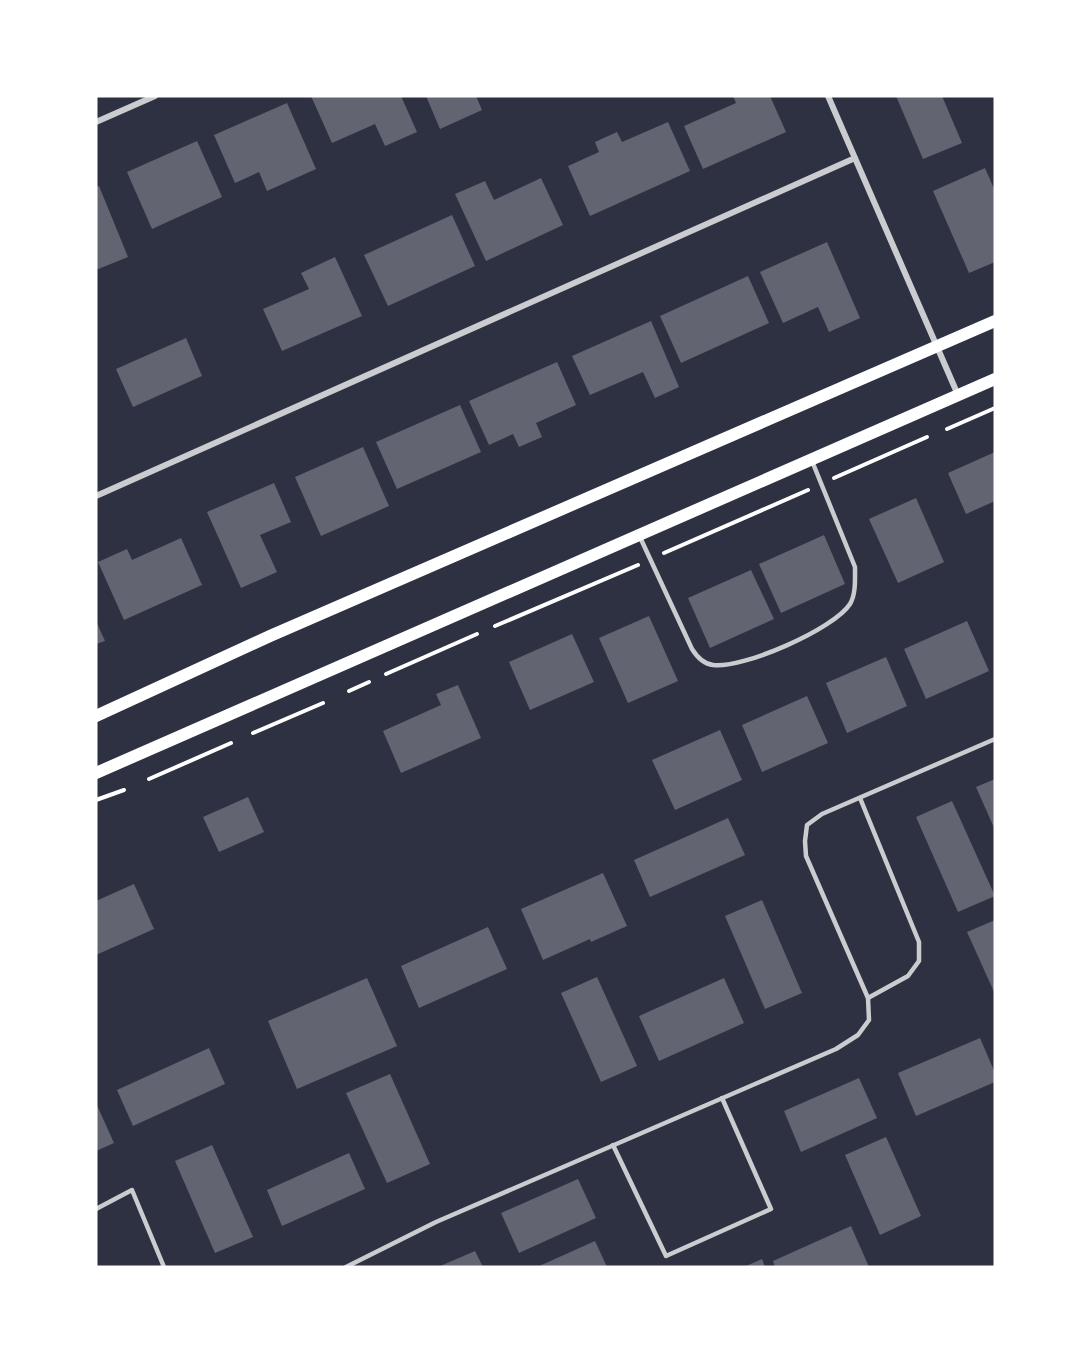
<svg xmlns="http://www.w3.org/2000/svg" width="1091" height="1363" viewBox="0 0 1091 1363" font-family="'Sofia Sans Condensed',sans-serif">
	<rect width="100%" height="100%" fill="#2d3142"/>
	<!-- building -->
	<g fill="#626471">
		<polygon points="311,96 401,96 417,132 385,146 375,124 332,143"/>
		<polygon points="426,96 476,96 482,110 440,129"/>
		<polygon points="733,96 770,96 786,132 703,169 684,126 736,103"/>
		<polygon points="896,96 942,96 962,143 923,159"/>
		<polygon points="287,103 316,169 267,191 259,172 235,183 214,135"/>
		<polygon points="668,122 690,171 590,216 568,166 599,152 595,142 617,132 622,142"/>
		<polygon points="197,141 222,197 152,229 127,172"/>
		<polygon points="985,168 995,191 995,262 969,273 933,191"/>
		<polygon points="541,178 563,225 486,261 455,194 485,181 494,200"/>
		<polygon points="99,186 128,257 96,270 96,187"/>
		<polygon points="452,215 475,266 388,306 364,255"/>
		<polygon points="827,242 860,318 829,332 818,307 783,323 760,272"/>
		<polygon points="335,257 362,316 282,351 263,309 309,289 301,273"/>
		<polygon points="748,276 769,323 681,363 660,316"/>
		<polygon points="651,321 679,387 655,398 643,372 590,395 572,356"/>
		<polygon points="186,338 202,376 133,407 116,369"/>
		<polygon points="557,362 576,405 536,423 542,437 519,447 513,434 489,445 469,401"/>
		<polygon points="460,405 481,452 397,489 376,442"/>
		<polygon points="363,447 389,506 321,536 295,477"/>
		<polygon points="995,452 995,501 966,514 948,473"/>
		<polygon points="274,483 291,522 260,535 277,572 241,588 207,512"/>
		<polygon points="916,498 944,562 898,583 869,519"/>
		<polygon points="824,535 845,584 781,613 759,564"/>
		<polygon points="181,538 202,585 124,620 98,562 127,549 132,560"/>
		<polygon points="751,570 774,619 710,648 688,598"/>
		<polygon points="649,616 678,681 628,703 599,638"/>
		<polygon points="96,621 105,641 96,644"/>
		<polygon points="967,621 989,671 926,699 904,649"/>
		<polygon points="572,634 594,682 530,710 509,662"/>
		<polygon points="886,657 907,706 847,733 826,683"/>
		<polygon points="458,685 481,738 401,773 383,731 441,705 436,694"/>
		<polygon points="807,696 828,743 762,772 742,725"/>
		<polygon points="720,730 742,780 675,810 652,760"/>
		<polygon points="995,779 995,830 976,787"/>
		<polygon points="248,797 264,832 219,852 203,817"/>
		<polygon points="952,801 995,896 958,912 916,817"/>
		<polygon points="728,818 745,855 650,897 634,860"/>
		<polygon points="603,873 627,926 591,942 590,939 543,960 521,909"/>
		<polygon points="134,884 154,929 96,955 96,901"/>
		<polygon points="762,900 802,993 765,1009 725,916"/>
		<polygon points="995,920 995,994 967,932"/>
		<polygon points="488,927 507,969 419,1008 401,966"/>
		<polygon points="597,977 637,1066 601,1082 561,993"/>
		<polygon points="367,978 397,1046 297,1089 268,1021"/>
		<polygon points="724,978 744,1023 659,1061 639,1016"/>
		<polygon points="980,1038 995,1073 995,1082 916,1116 898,1073"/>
		<polygon points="209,1048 225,1084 133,1126 117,1090"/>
		<polygon points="390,1074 430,1164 387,1183 346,1093"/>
		<polygon points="859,1078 877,1118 801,1152 784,1111"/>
		<polygon points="96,1103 114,1143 96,1151"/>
		<polygon points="886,1137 921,1216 880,1235 845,1155"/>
		<polygon points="212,1145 253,1237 215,1253 175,1161"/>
		<polygon points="349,1153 365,1189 282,1226 267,1190"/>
		<polygon points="578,1179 596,1218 519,1253 501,1213"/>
		<polygon points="851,1226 869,1267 775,1267 773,1261"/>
		<polygon points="595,1241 607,1267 537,1267"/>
		<polygon points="475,1251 483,1267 438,1267"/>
		<polygon points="762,1259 765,1267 744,1267"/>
	</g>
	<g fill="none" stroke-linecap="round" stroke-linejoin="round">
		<!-- path -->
		<g stroke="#fff" stroke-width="4">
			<polyline points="947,429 995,408"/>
			<polyline points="834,478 927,437"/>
			<polyline points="664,553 808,490"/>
			<polyline points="495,626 638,565"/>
			<polyline points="386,674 477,634"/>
			<polyline points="349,691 369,682"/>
			<polyline points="253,733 323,703"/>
			<polyline points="149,779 231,743"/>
			<polyline points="96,800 124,790"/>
		</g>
		<!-- service -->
		<g stroke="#caccd0" stroke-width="4.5">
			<path d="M 639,535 L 692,649 C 697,657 703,664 713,665 C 743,669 834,629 850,604 C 856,594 855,579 855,567 L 812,461"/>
			<polyline points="860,798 919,942 919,961 908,976 868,998"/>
			<polyline points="613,1145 666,1256 771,1209 722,1098"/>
			<polyline points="96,1209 132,1190 164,1267"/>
			<polyline points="346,1267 436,1222 836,1049 858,1035 869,1020 868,998 806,856 805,841 807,825 822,814 995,739"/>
		</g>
		<!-- minor -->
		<g stroke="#caccd0" stroke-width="6">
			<polyline points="828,96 958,395"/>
			<polyline points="96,122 155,96"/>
			<polyline points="96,496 855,158"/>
		</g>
		<!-- secondary -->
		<g stroke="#fff" stroke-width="12">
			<polyline points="96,716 270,636 995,321"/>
			<polyline points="96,773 995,379"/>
		</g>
	</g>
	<!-- border -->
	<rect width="1091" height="1363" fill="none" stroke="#ffffff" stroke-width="195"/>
</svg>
